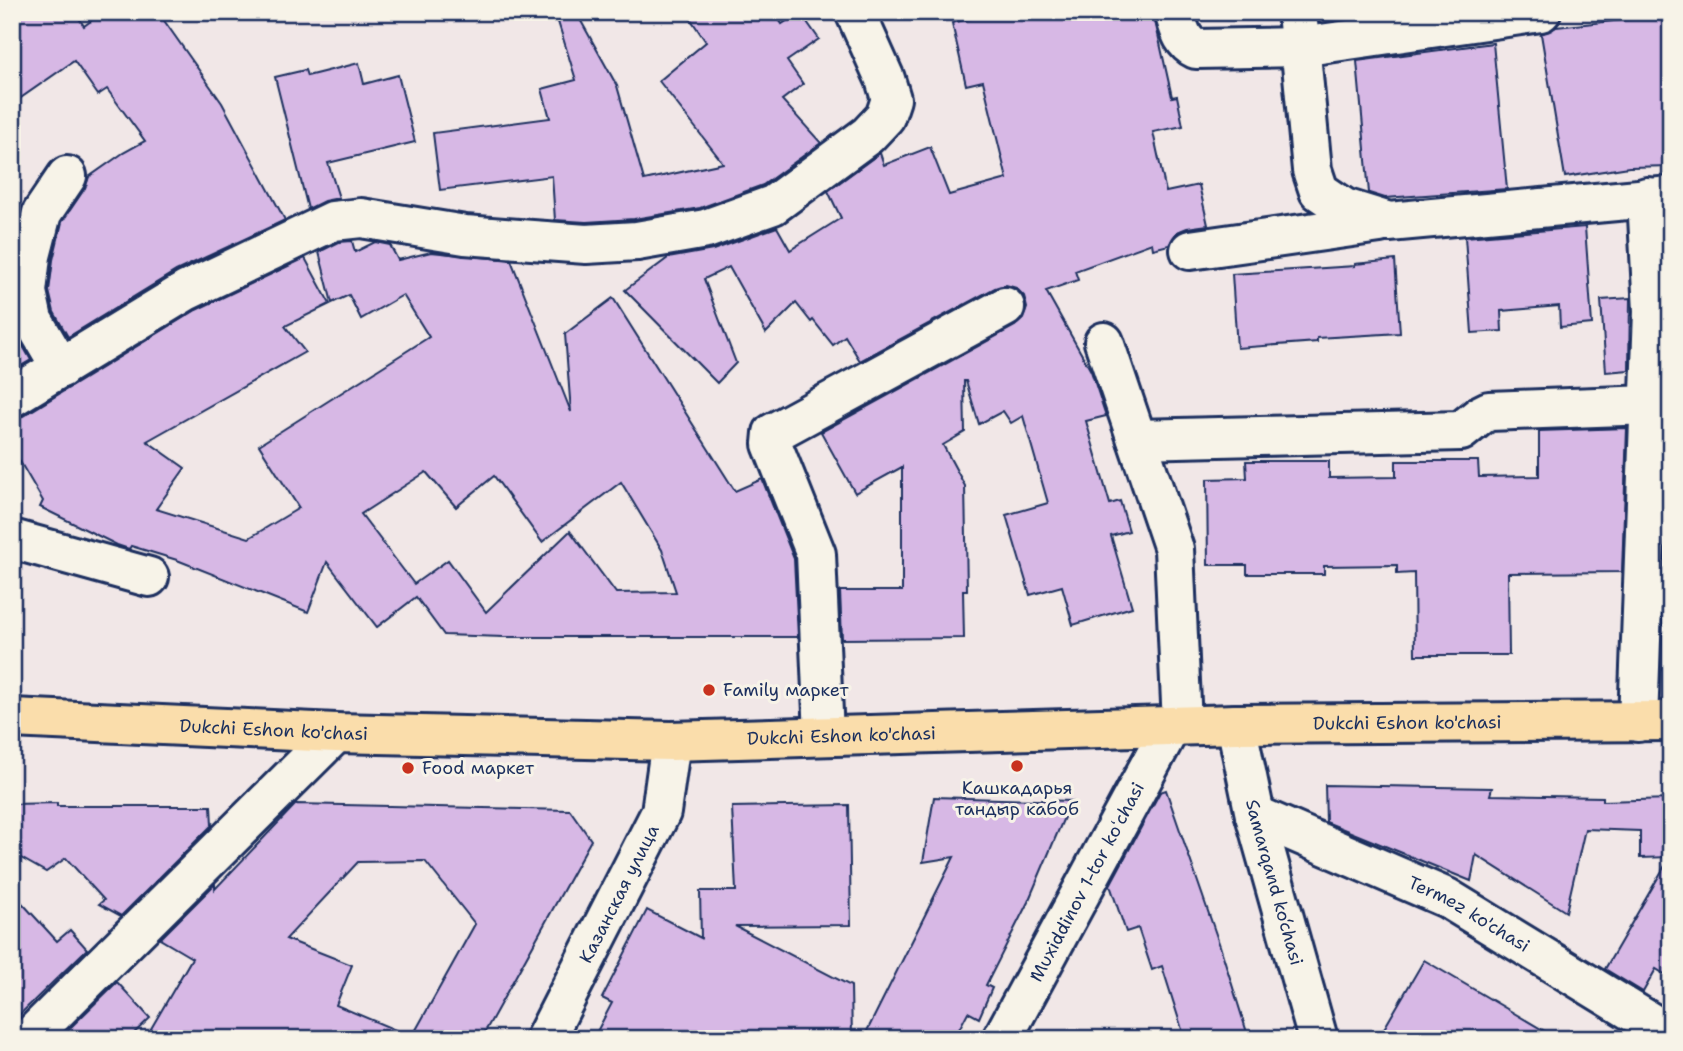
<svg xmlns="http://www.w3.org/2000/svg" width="1683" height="1051" viewBox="0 0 1683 1051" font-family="'Shantell Sans',sans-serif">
	<rect width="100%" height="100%" fill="#f1e7e7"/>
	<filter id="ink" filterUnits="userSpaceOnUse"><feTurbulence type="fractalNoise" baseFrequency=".0143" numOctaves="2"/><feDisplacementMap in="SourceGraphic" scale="14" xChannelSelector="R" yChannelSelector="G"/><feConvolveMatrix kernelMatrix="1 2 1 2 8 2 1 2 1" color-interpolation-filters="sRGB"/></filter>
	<g filter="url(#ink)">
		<!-- building -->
		<g fill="#d7b8e5" stroke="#1b2f5e" stroke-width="2" fill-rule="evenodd">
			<polygon points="12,12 75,12 84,26 103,12 158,12 222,103 285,220 176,271 68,337 54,312 49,291 53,260 62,222 85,188 89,177 123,153 145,141 107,89 98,95 74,61 12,104"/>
			<polygon points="555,12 576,12 617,86 644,180 723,163 659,81 706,42 686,12 774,12 782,24 800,12 819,39 787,61 803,84 782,100 821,143 763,185 700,208 634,219 586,222 555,220 552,176 440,190 433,133 550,118 542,89 576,80"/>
			<polygon points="998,12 1153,12 1172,97 1177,96 1183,126 1153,132 1166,192 1199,185 1208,225 1187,228 1177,232 1169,245 1153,249 1152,243 1075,271 1078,280 1046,291 1091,371 1106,416 1086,421 1110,504 1120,501 1129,531 1111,536 1132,607 1073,625 1062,586 1030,595 1006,515 1048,503 1023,416 1011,423 1003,411 979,424 966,381 964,381 965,432 943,445 965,486 967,590 963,590 964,638 842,639 840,591 902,591 902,467 855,493 821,432 1015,326 1023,319 1027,308 1024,296 1016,288 1006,285 995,288 860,361 845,336 833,345 813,320 811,322 796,303 766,333 729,267 704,279 736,363 717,383 625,290 668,258 713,250 777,227 790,250 841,218 828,191 880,153 884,165 930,147 949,195 1007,179 983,81 966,85 952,23"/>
			<polygon points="1671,15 1671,166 1629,167 1565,177 1541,34 1556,27"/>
			<polygon points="1493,43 1507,189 1385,198 1369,193 1357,61"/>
			<polygon points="359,63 364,84 398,75 415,142 328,163 339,198 324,201 308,209 275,77 305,70 307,76"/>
			<polygon points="1585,227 1592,324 1560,327 1559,306 1501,311 1502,331 1472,333 1465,237"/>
			<path d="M 352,241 L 355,252 L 375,242 L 390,245 L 398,260 L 431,252 L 511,260 L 571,412 L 565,334 L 613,298 L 735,491 L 762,479 L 794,559 L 798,637 L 504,637 L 444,635 L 416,597 L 377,627 L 327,562 L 308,612 L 177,560 L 131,546 L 129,549 L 117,545 L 40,507 L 43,501 L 12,448 L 12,419 L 23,416 L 196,310 L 305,258 L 330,304 L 285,326 L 305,352 L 147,441 L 185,468 L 156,509 L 249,538 L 299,508 L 259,445 L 429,337 L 403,295 L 361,319 L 349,295 L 332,303 L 319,252 L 339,242 ZM 426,472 L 456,507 L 494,476 L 542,542 L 621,482 L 662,550 L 676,592 L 616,593 L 570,531 L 486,612 L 448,560 L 414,584 L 361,514 Z"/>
			<polygon points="1395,260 1400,333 1317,338 1317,342 1237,348 1232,274 1355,266 1355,264"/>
			<polygon points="1630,298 1629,370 1606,372 1601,300"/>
			<polygon points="13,329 31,360 12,371 12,330"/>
			<polygon points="1627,428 1622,572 1508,573 1509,655 1415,655 1414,573 1397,574 1397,565 1324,566 1324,574 1247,574 1247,565 1208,565 1207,479 1247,478 1246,461 1329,461 1329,478 1396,477 1396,461 1478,461 1479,477 1539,476 1539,431"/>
			<polygon points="1325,785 1492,788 1490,795 1603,797 1603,801 1671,799 1671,978 1656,969 1643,992 1605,969 1670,857 1640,858 1640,831 1585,829 1566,912 1476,855 1471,881 1326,822"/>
			<polygon points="1166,790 1220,946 1249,1039 1185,1039 1162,966 1152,970 1138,928 1126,932 1110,885 1160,792"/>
			<polygon points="934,797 1071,801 1028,902 986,985 992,988 979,1018 968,1012 954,1039 863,1039 954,857 923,862"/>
			<polygon points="57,803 57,806 211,806 212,825 121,916 99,904 104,900 66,858 46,872 12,853 12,804"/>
			<path d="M 296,804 L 570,810 L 591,840 L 481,1039 L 145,1039 L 192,958 L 160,939 L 215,884 L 215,889 ZM 425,861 L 475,924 L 412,1037 L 336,1005 L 352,965 L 286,939 L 358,862 Z"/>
			<polygon points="849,805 851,925 735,926 851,986 852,1039 593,1039 612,1003 602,998 647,910 701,938 700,891 736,891 732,807"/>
			<polygon points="12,892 57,941 70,930 87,949 12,1022"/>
			<polygon points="1424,960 1558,1039 1378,1039"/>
			<polygon points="117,982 150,1018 128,1039 78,1039 69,1029"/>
		</g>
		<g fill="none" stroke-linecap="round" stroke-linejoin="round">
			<!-- minor casing -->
			<g stroke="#1b2f5e" stroke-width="44">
				<g id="minor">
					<path d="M 1174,12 C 1179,27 1181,42 1196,49 L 1300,47 L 1541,12"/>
					<polyline points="1297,12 1312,170 1319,191 1344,208 1389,222 1671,196"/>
					<polyline points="1190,250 1380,223"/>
					<polyline points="1104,342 1174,549 1182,725"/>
					<polyline points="61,368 33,320 27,292 31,256 42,213 67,176"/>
					<polyline points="12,397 186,291 333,221 361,218 465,235 586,244 637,241 706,229 773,205 868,135 885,117 891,99 885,79 855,12"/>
					<polyline points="1137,439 1461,431 1481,415 1489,411 1650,405"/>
					<polyline points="12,539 149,577"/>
					<polyline points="1638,722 1653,311 1647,197"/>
					<path id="s1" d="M 1236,724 L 1255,815 L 1318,1039"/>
					<polyline points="824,736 816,554 772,444 773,433 1005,307"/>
					<path id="s2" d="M 1255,815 L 1447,898 L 1671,1035"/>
					<polyline points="28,1039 336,733"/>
					<path id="s3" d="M 545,1039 L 661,812 L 671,741"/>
					<polyline points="1002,1039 1171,726"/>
				</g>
			</g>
			<!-- major casing -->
			<g stroke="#1b2f5e" stroke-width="44">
				<g id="major">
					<path id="s4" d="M 12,718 L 336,733 L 671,741 L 1236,724 L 1671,721"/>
				</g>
			</g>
			<!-- minor -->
			<use href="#minor" stroke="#f7f3e8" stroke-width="38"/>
			<!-- major -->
			<use href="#major" stroke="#faddab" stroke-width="38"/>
		</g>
	</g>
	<!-- markers -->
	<g fill="#c8321e" stroke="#f7f3e8" stroke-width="2.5">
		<circle cx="709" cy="690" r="7"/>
		<circle cx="1017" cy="766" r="7"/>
		<circle cx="408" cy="768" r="7"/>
	</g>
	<g text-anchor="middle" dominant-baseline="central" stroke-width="6" stroke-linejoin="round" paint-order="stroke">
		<!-- poi labels -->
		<g font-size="18" fill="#1b2f5e" stroke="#f7f3e8" text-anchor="start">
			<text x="723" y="690">Family маркет</text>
			<text x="422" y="768">Food маркет</text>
			<text x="1017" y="788" text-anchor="middle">Кашкадарья<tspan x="1017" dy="21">тандыр кабоб</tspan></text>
		</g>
		<!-- street labels -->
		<g font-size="18" fill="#1b2f5e" stroke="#f7f3e8">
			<text stroke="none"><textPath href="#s4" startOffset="1396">Dukchi Eshon ko'chasi</textPath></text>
			<text stroke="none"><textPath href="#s4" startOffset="262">Dukchi Eshon ko'chasi</textPath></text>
			<text stroke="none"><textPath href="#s4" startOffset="830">Dukchi Eshon ko'chasi</textPath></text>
			<text transform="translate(1087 882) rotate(-62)">Muxiddinov 1-tor koʻchasi</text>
			<text stroke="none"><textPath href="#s1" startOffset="163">Samarqand ko‘chasi</textPath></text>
			<text stroke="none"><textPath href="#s3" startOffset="163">Казанская улица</textPath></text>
			<text stroke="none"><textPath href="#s2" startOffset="236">Termez ko'chasi</textPath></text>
		</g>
	</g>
	<!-- margin -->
	<rect width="1683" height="1051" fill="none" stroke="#f7f3e8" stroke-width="42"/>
	<rect x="21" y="21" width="1641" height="1009" fill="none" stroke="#1b2f5e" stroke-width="2.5" filter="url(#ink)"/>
</svg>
